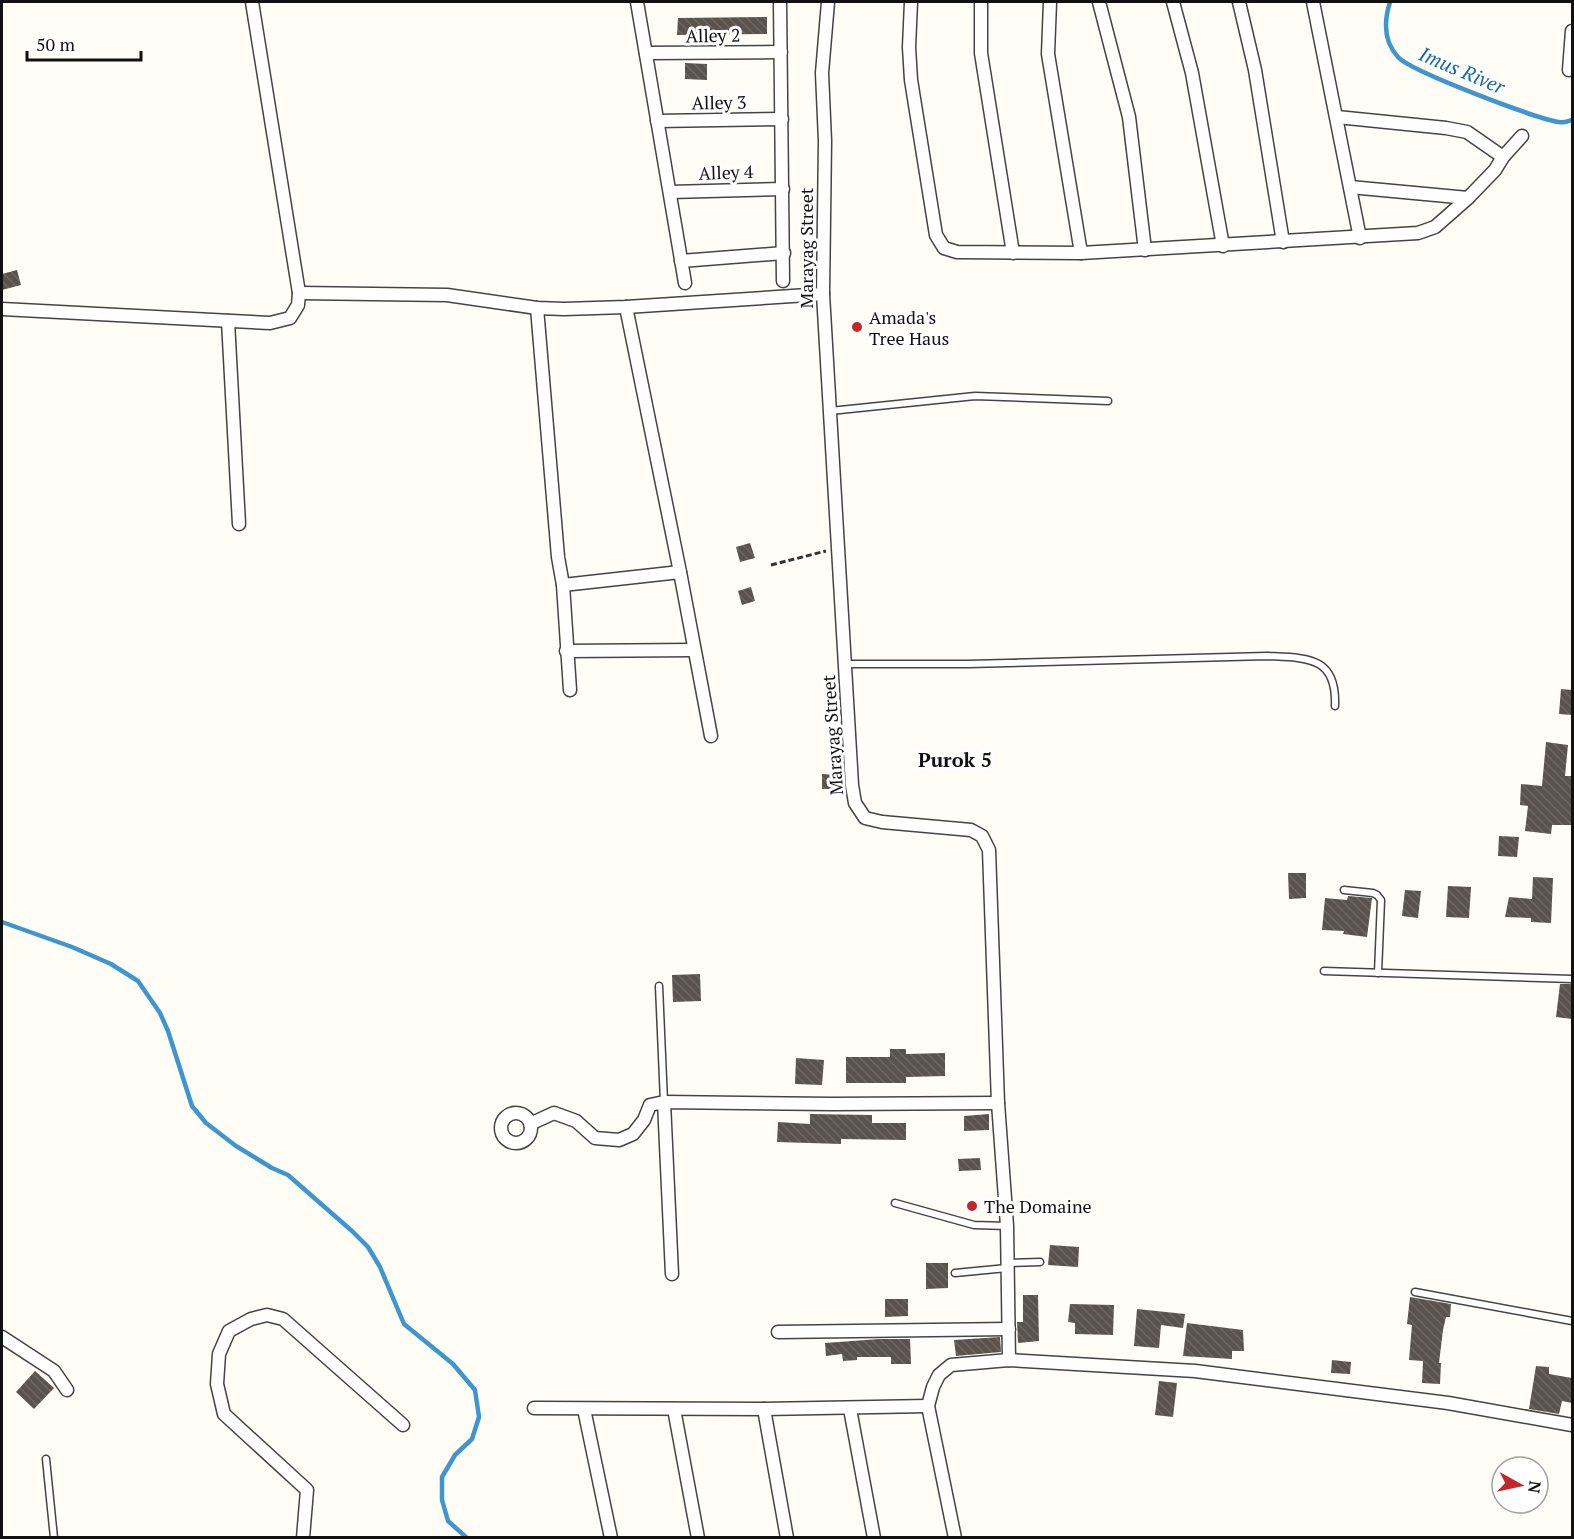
<svg xmlns="http://www.w3.org/2000/svg" width="1574" height="1539" viewBox="0 0 1574 1539" font-family="'PT Serif',serif">
	<defs>
		<pattern id="building-back-hatch" width="6" height="6" patternUnits="userSpaceOnUse" patternTransform="scale(1.5)"><rect width="6" height="6" fill="#5a524d"/><path d="M-1 5l2 2M0 0l6 6M5-1l2 2" fill="none" stroke="#6d6662"/></pattern>
	</defs>
	<rect width="100%" height="100%" fill="#fffdf5"/>
	<g fill="none" stroke-linecap="round" stroke-linejoin="round">
		<!-- stream -->
		<g stroke="#3f96cf" stroke-width="4.5">
			<path d="M 1390,2 C 1384,21 1383,41 1398,57 C 1410,71 1537,119 1559,122 C 1564,123 1568,121 1572,120"/>
			<polyline points="2,922 72,947 111,964 138,981 160,1013 168,1031 192,1106 206,1123 236,1146 272,1168 288,1175 352,1231 368,1247 380,1267 404,1324 453,1364 475,1390 479,1417 472,1439 455,1455 442,1477 442,1500 448,1521 467,1538"/>
		</g>
	</g>
	<!-- building -->
	<g fill="url(#building-back-hatch)">
		<polygon points="767,17 767,34 677,35 678,18"/>
		<polygon points="685,63 707,64 707,80 685,79"/>
		<polygon points="17,270 21,285 2,290 2,274"/>
		<polygon points="750,543 755,558 740,562 736,547"/>
		<polygon points="751,587 755,601 742,605 738,591"/>
		<polygon points="1561,689 1572,690 1572,715 1559,714"/>
		<polygon points="1546,742 1568,745 1565,776 1572,776 1572,825 1552,825 1551,834 1525,831 1528,806 1520,805 1521,784 1542,786"/>
		<polygon points="822,774 837,775 837,789 822,789"/>
		<polygon points="1499,836 1519,837 1517,857 1498,856"/>
		<polygon points="1288,873 1306,873 1306,898 1289,899"/>
		<polygon points="1533,877 1553,878 1551,923 1531,922 1531,918 1505,917 1509,897 1532,899"/>
		<polygon points="1448,886 1471,887 1469,918 1446,917"/>
		<polygon points="1405,890 1421,891 1418,918 1402,916"/>
		<polygon points="1348,896 1372,898 1367,937 1343,934 1344,931 1322,930 1325,898 1347,900"/>
		<polygon points="700,974 701,1001 673,1002 672,975"/>
		<polygon points="1560,984 1572,984 1572,1019 1556,1017"/>
		<polygon points="890,1049 906,1049 906,1054 945,1053 945,1076 906,1077 906,1083 846,1083 846,1057 890,1057"/>
		<polygon points="796,1058 824,1060 822,1085 795,1084"/>
		<polygon points="810,1114 872,1115 872,1123 906,1123 906,1140 841,1139 841,1144 777,1142 778,1122 810,1124"/>
		<polygon points="989,1114 989,1130 964,1131 964,1116"/>
		<polygon points="980,1158 981,1170 959,1171 958,1159"/>
		<polygon points="1050,1245 1079,1247 1078,1267 1048,1265"/>
		<polygon points="926,1263 948,1263 948,1288 926,1289"/>
		<polygon points="1023,1295 1038,1295 1039,1341 1018,1343 1017,1322 1023,1322"/>
		<polygon points="1410,1297 1451,1304 1450,1317 1446,1317 1443,1330 1439,1363 1441,1363 1440,1384 1422,1383 1423,1361 1409,1360 1412,1325 1407,1324"/>
		<polygon points="885,1299 908,1299 908,1316 885,1317"/>
		<polygon points="1070,1304 1114,1305 1113,1335 1075,1334 1075,1323 1068,1322"/>
		<polygon points="1137,1309 1185,1314 1183,1328 1161,1325 1159,1348 1134,1346"/>
		<polygon points="1187,1323 1243,1330 1244,1351 1232,1351 1232,1359 1183,1356"/>
		<polygon points="1000,1337 1001,1352 956,1356 954,1340"/>
		<polygon points="879,1339 910,1339 911,1364 891,1364 891,1357 857,1357 857,1360 843,1361 842,1354 826,1356 825,1343"/>
		<polygon points="1332,1360 1351,1362 1350,1374 1331,1373"/>
		<polygon points="1536,1366 1549,1367 1549,1374 1572,1378 1572,1403 1562,1401 1559,1414 1529,1409"/>
		<polygon points="35,1371 54,1388 34,1409 16,1392"/>
		<polygon points="1159,1381 1177,1383 1173,1417 1155,1415"/>
	</g>
	<g fill="none" stroke-linecap="round" stroke-linejoin="round">
		<!-- service casing -->
		<g stroke="#444" stroke-width="9">
			<g id="service">
				<polyline points="830,411 975,396 1108,401"/>
				<path d="M 846,664 L 969,664 L 1267,656 C 1307,658 1337,656 1335,706"/>
				<polyline points="1344,890 1373,893 1377,895 1381,900 1378,973"/>
				<polyline points="1324,971 1572,979"/>
				<polyline points="659,986 664,1102"/>
				<polyline points="895,1203 974,1225 1007,1226"/>
				<polyline points="1008,1263 1040,1262"/>
				<polyline points="955,1273 1007,1268"/>
				<polyline points="1415,1292 1572,1321"/>
				<polyline points="46,1459 54,1538"/>
			</g>
		</g>
		<!-- minor casing -->
		<g stroke="#444" stroke-width="15">
			<g id="minor">
				<polyline points="637,2 685,283"/>
				<polyline points="780,2 783,281"/>
				<polyline points="828,2 822,73 825,141 823,294 852,785 855,803 865,818 882,822 971,830 982,836 989,850 998,1103 1007,1226 1009,1360"/>
				<polyline points="911,2 909,47 911,80 936,235 944,248 957,252 1081,253 1418,233 1435,227 1468,198 1495,170 1503,157 1522,136"/>
				<polyline points="981,2 981,53 1013,253"/>
				<polyline points="1050,2 1048,54 1081,253"/>
				<polyline points="1099,2 1129,117 1145,250"/>
				<polyline points="1173,2 1192,73 1223,246"/>
				<polyline points="1239,2 1255,70 1283,242"/>
				<polyline points="1313,2 1360,238"/>
				<polyline points="646,53 781,52"/>
				<polyline points="1569,70 1572,31"/>
				<polyline points="1337,117 1446,128 1467,132 1503,157"/>
				<polyline points="657,121 782,119"/>
				<polyline points="1350,187 1468,198"/>
				<polyline points="670,192 783,189"/>
				<polyline points="681,261 784,253"/>
				<polyline points="299,293 447,295 537,308 564,309 626,307 823,294"/>
				<polyline points="626,307 680,572 711,736"/>
				<polyline points="537,308 558,557 563,585 570,690"/>
				<polyline points="2,309 270,323 290,318 298,305 299,293 252,2"/>
				<polyline points="228,321 239,524"/>
				<polyline points="563,585 680,572"/>
				<polyline points="566,651 694,650"/>
				<circle cx="516" cy="1128" r="15"/>
				<polyline points="530,1124 554,1113 576,1121 595,1138 619,1140 633,1134 644,1120 650,1105 664,1102"/>
				<polyline points="672,1274 664,1102 833,1104 998,1103"/>
				<polyline points="778,1332 1009,1329"/>
				<polyline points="2,1337 54,1371 67,1390"/>
				<polyline points="534,1408 764,1409 928,1406"/>
				<polyline points="584,1409 611,1538"/>
				<polyline points="674,1409 698,1538"/>
				<polyline points="764,1409 787,1538"/>
				<polyline points="850,1409 874,1538"/>
				<polyline points="303,1538 307,1490 224,1414 217,1384 219,1354 229,1331 251,1319 267,1315 283,1319 403,1425"/>
				<polyline points="955,1538 928,1406 933,1387 939,1375 951,1365 1009,1360 1195,1371 1448,1403 1572,1425"/>
			</g>
		</g>
		<!-- path -->
		<polyline stroke="#333" stroke-width="3" stroke-dasharray="6 3" stroke-linecap="butt" points="771,565 826,551"/>
		<!-- service -->
		<use href="#service" stroke="#fff" stroke-width="6"/>
		<!-- minor -->
		<use href="#minor" stroke="#fff" stroke-width="12"/>
	</g>
	<!-- markers -->
	<g fill="#c4262e" stroke="#fff" stroke-width="2">
		<circle cx="857" cy="327" r="6"/>
		<circle cx="972" cy="1206" r="6"/>
	</g>
	<g text-anchor="middle" dominant-baseline="central" stroke-width="6" stroke-linejoin="round" paint-order="stroke">
		<!-- street labels -->
		<g font-size="18" fill="#111" stroke="#fff">
			<text transform="translate(713 35) rotate(-1)">Alley 2</text>
			<text transform="translate(719 102) rotate(-1)">Alley 3</text>
			<text transform="translate(726 172) rotate(-2)">Alley 4</text>
			<text transform="translate(806 248) rotate(-90)">Marayag Street</text>
			<text transform="translate(832 735) rotate(-94)">Marayag Street</text>
		</g>
		<!-- poi labels -->
		<g font-size="18" fill="#111" stroke="#fff" text-anchor="start">
			<text x="869" y="317">Amada's<tspan x="869" dy="21">Tree Haus</tspan></text>
			<text x="984" y="1206">The Domaine</text>
		</g>
		<!-- water labels -->
		<g font-size="20" font-style="italic" fill="#1768a6" stroke="#fff">
			<text transform="translate(1462 70) rotate(23)">Imus River</text>
		</g>
		<!-- neighbourhood labels -->
		<g font-size="20" font-weight="bold" fill="#111" stroke="#fff">
			<text x="955" y="759">Purok 5</text>
		</g>
	</g>
	<!-- border -->
	<rect width="1574" height="1539" fill="none" stroke="#111111" stroke-width="6"/>
	<!-- north arrow -->
	<g transform="translate(1520 1485) rotate(98)"><circle r="28" fill="#ffffff" stroke="#a0a0a0" stroke-width="1.5"/>
	<path d="M0-4.5L10 22L0 15L-10 22Z" fill="#c4262e"/>
	<text y="-9" font-size="16" font-weight="bold" text-anchor="middle" fill="#111111">N</text>
	</g>
	<!-- scale -->
	<path d="M27 51v9h114v-9" fill="none" stroke="#111111" stroke-width="3"/>
	<text x="36" y="51" font-size="18" fill="#111111" stroke="#ffffff" stroke-width="4.5" paint-order="stroke">50 m</text>
</svg>
